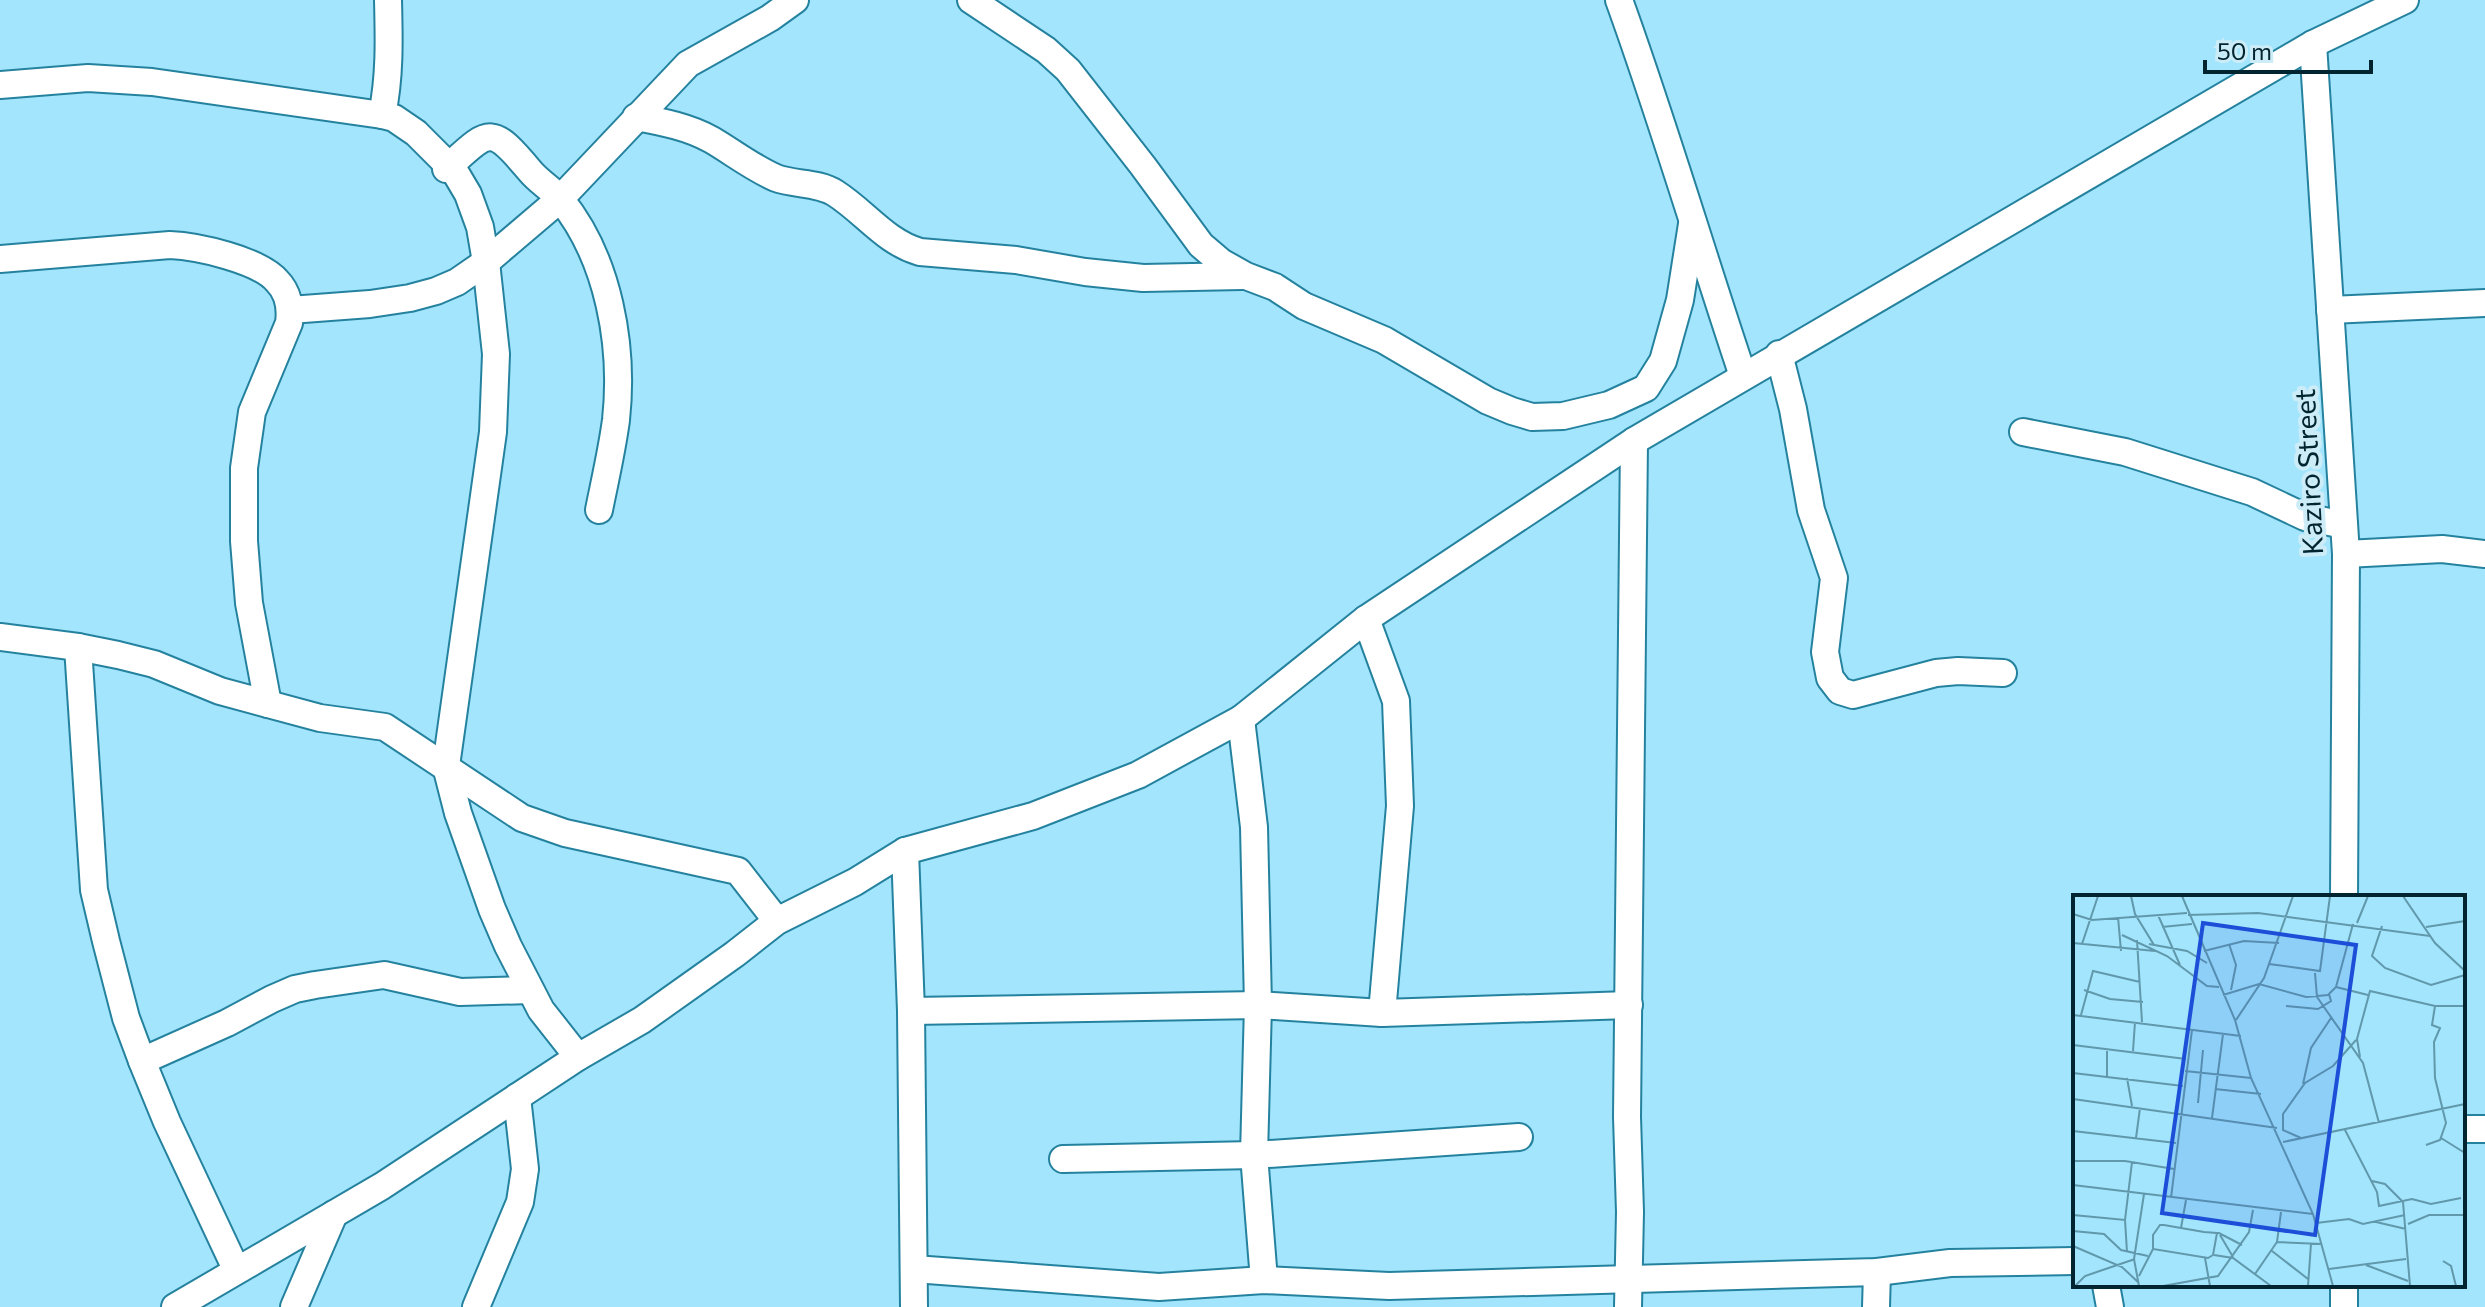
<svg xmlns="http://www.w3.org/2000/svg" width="2485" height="1307" viewBox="0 0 2485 1307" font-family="Commissioner,sans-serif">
	<rect width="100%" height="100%" fill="#a2e5fd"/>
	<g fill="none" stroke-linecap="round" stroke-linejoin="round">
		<!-- minor casing -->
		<g stroke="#25829e" stroke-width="30">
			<g id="minor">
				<polyline points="971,0 1046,50 1068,70 1143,166 1201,245 1221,262 1246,276 1275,287 1304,306 1384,340 1488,401 1512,411 1532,417 1563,416 1609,405 1646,388 1663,361 1680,300 1692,224"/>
				<path d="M 1619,0 C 1664,124 1701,251 1743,376"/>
				<polyline points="2313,44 2346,554 2344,897"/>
				<polyline points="0,85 88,78 152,82 382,115 394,118 416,133 455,172 468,194 480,227 486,262 496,354 493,432 446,766 458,813 492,909 508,946 541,1010 578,1057"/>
				<path d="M 382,115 C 390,77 389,39 388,0"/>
				<path d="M 636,117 C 663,122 689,127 712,140 C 734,153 753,168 776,178 C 795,185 818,182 835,193 C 865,212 885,242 920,252 L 1016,260 L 1085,272 L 1143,278 L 1242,276"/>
				<path d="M 446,169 C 489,130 490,123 530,171 C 539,182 552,189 561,200 C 609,259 624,346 616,420 C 612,450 605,480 599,510"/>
				<path d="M 0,259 L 170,245 C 197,246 259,260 277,281 C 288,292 291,308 289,323 L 252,412 L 244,468 L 244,541 L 249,603 L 268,704"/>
				<polyline points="290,310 370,304 410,298 436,291 457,282 486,262 560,199 688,64 770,18 795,0"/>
				<polyline points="2330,310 2485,303"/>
				<polyline points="1779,354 1793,409 1811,510 1834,578 1825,652 1830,678 1840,691 1853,695 1936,673 1958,671 2003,673"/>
				<polyline points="2023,432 2125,452 2252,492 2305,517 2344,525"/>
				<polyline points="2346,554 2442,549 2485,554"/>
				<polyline points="1366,619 1396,701 1400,806 1382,1013"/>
				<polyline points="0,637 78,647 118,655 154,664 220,691 320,718 385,727 522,818 565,833 738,871 777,921"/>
				<polyline points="78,647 94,890 106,941 126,1018 142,1061 167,1122 236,1269"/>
				<polyline points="1241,719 1254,827 1258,1005 1254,1155 1264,1280"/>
				<polyline points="905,851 911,1011 914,1307"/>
				<polyline points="911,1011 1258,1005 1382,1013 1629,1005"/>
				<polyline points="142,1061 227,1023 272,999 295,989 315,985 384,975 460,992 530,990"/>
				<polyline points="2463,1129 2485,1129"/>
				<polyline points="1063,1159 1254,1155 1519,1137"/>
				<polyline points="914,1269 1159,1287 1264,1280 1389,1286 1877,1272 1950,1263 2075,1261"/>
				<polyline points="2106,1285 2110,1307"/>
				<polyline points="175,1307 382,1186 578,1057 642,1020 735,954 777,921 855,882 905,851 1033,816 1138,775 1241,719 1366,619 1634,441 2313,44 2405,0"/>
				<polyline points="294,1307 334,1214"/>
				<polyline points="476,1307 520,1202 525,1169 517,1097"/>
				<polyline points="1628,1307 1630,1212 1627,1117 1634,441"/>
				<polyline points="1876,1307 1877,1272"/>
				<polyline points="2344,1307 2344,1285"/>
			</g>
		</g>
		<!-- minor -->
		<use href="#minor" stroke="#fff" stroke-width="26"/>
	</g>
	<g text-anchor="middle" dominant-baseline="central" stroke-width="8" stroke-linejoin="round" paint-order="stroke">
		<!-- street labels -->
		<g font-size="28" fill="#002430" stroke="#ccecf8">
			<text transform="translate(2308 472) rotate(-93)">Kaziro Street</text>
		</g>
	</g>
	<!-- overview -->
	<g transform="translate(2073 895)">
		<rect width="392" height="392" fill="#a2e5fd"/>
		<path fill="none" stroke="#6198ab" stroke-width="2" d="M 58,1 L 62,19 L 81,50M 109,1 L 162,125 L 178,183 L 240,319 L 260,391M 330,1 L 362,48 L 392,76M 0,19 L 19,25 L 114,18M 85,20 L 107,70M 115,20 L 185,18 L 357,41M 45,22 L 48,56M 284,28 L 295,1M 309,31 L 299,61 L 312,73 L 358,90 L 392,80M 89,32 L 119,29M 353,32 L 392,26M 49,40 L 94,61 L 134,91 L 146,92M 64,45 L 69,127M 0,48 L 82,56M 9,49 L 25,1M 76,49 L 114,56 L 134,68M 156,49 L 163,70 L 158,95M 131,56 L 171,46 L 206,48M 196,69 L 247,76 L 257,1M 242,78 L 244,102 L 290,168 L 306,228M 263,92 L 295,100M 11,95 L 37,104 L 70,107M 150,100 L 186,89 L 233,102 L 255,100 L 263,92 L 280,29M 213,111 L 245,114 L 258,106 L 256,99M 0,120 L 168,141M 8,120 L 20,76 L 67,87M 163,125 L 191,83 L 220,1M 0,150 L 113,164M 60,156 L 62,127M 287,162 L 284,144 L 297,96 L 362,111 L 392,111M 112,176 L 178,183M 0,178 L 110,191M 34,181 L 34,154M 54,183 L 59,211M 230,189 L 238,153 L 258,123M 142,194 L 188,199M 0,204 L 204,233M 125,208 L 130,155M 139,223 L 150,139M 272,235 L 304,297 L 306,311 L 339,304 L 358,309 L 388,303M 0,236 L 103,248M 63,243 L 67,213M 228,243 L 210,235 L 210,219 L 232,188 L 260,171 L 283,145M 368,243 L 392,258M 210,247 L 392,209M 353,250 L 367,245 L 373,228 L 362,183 L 361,147 L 367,133 L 359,130 L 362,111M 0,266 L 52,266 L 101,274M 299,286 L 312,289 L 330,307 L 337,391M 0,290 L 240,319M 98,303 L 119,135M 0,320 L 52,325 L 59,267M 52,325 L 54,357M 303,327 L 333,334M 243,328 L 276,324 L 290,329 L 332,320M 335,329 L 356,320 L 392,320M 108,333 L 113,305M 0,336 L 31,339 L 48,355 L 75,361M 144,338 L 140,360 L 135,363 L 80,354 L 80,340 L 87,330 L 91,330 L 108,333 L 131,337 L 144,338 L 146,338 L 169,350M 147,340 L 160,362M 204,347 L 249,349M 0,351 L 49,372 L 66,388M 199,356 L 235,384M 141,360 L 160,363 L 198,391M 132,363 L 137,391M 370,366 L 378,371 L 383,391M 293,370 L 335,386M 256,374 L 333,364M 182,379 L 204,347 L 208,317M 66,381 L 80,354M 2,391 L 12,381 L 62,364M 66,391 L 61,364 L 71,299M 90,391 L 145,381 L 176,337 L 180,315M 235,391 L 238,349"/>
		<path fill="#1d4ed8" fill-opacity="0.15" stroke="#1d4ed8" stroke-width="4" d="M 130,28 L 283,50 L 242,340 L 89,318 Z"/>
		<rect width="392" height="392" fill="none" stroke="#002430" stroke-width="4"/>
	</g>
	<!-- scale -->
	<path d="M2205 60v12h166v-12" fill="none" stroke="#002430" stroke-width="4"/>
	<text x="2217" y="60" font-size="24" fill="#002430" stroke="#ccecf8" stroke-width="6" paint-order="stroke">50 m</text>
</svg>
